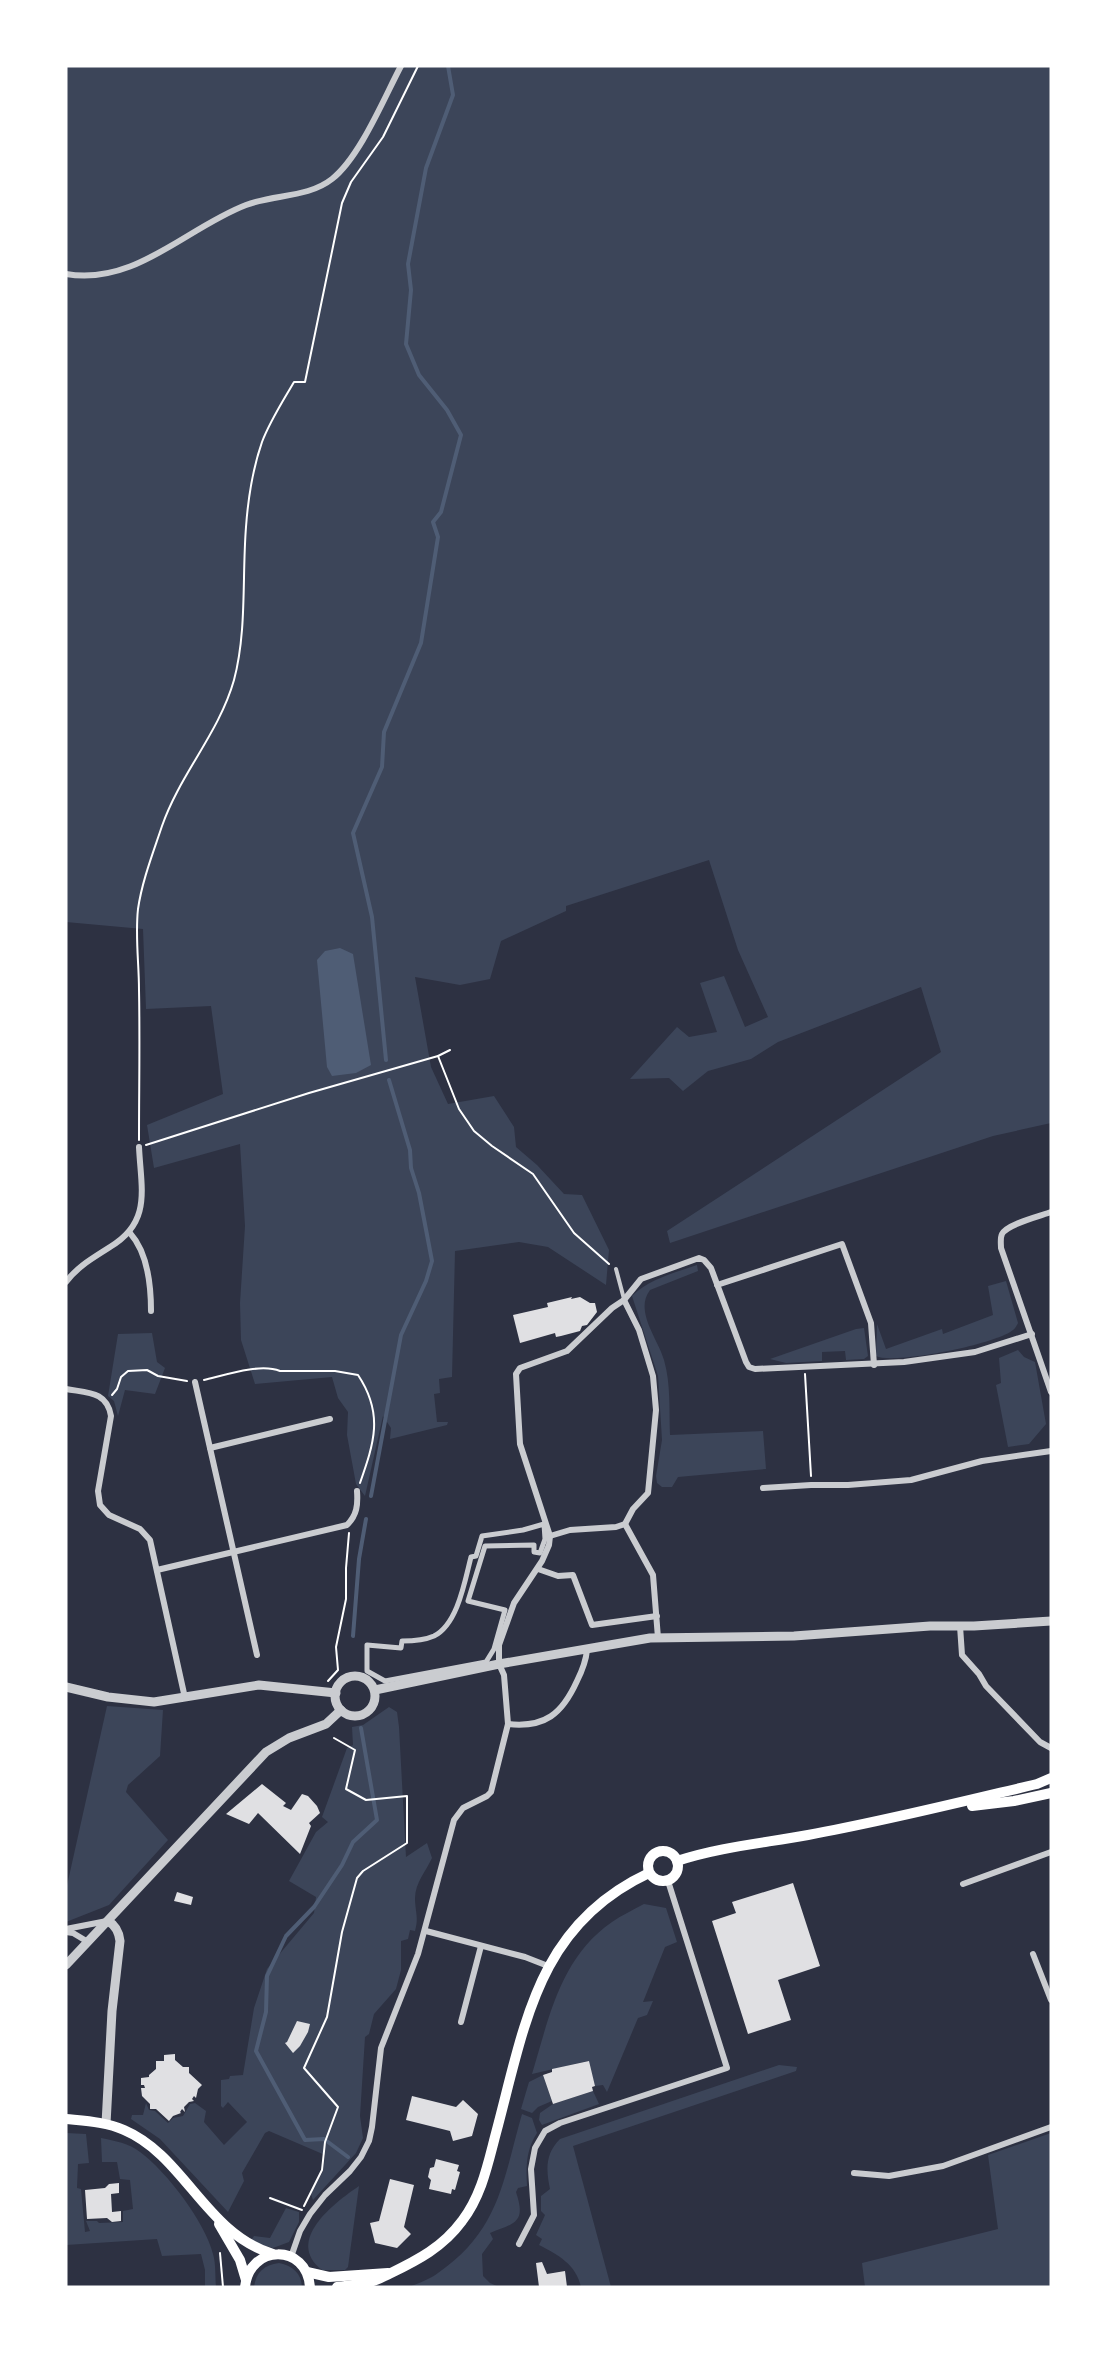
<svg xmlns="http://www.w3.org/2000/svg" width="1117" height="2353" viewBox="0 0 1117 2353" font-family="'Fira Sans',sans-serif">
	<rect width="100%" height="100%" fill="#2d3142"/>
	<!-- green -->
	<g fill="#3c4559">
		<polygon points="66,66 1051,66 1051,1123 993,1136 670,1243 667,1231 941,1052 921,987 778,1042 751,1059 708,1071 683,1091 669,1078 630,1079 677,1027 689,1037 717,1032 700,983 724,976 745,1027 768,1017 738,950 709,860 566,906 566,911 501,941 490,979 460,985 415,977 431,1067 448,1104 494,1096 514,1127 516,1147 537,1165 564,1194 582,1195 609,1250 606,1285 548,1247 519,1242 455,1251 452,1377 439,1379 440,1393 434,1394 437,1422 448,1422 447,1425 390,1439 391,1428 383,1416 365,1496 356,1484 347,1435 348,1412 338,1398 332,1377 255,1384 241,1340 240,1303 245,1226 240,1144 154,1168 147,1125 223,1094 211,1006 146,1009 143,929 66,922"/>
		<path d="M 697,1265 L 698,1271 L 650,1290 C 634,1311 658,1339 664,1360 C 671,1384 669,1411 670,1435 L 763,1431 L 766,1469 L 678,1477 L 672,1487 L 662,1487 L 657,1483 L 656,1476 L 662,1440 L 658,1376 L 632,1296 C 649,1279 674,1273 697,1265 Z"/>
		<path d="M 1006,1281 L 1018,1323 C 1017,1325 1015,1329 1013,1330 C 997,1344 893,1365 876,1356 L 877,1324 L 886,1349 L 942,1329 L 943,1334 L 993,1315 L 988,1286 Z"/>
		<polygon points="864,1328 868,1356 864,1359 846,1360 845,1351 822,1352 822,1361 786,1363 770,1359 856,1329"/>
		<polygon points="152,1333 157,1362 165,1368 155,1394 125,1390 118,1416 114,1401 108,1396 118,1334"/>
		<polygon points="1018,1350 1024,1357 1035,1362 1046,1424 1029,1444 1008,1447 996,1385 1001,1383 999,1358"/>
		<polygon points="107,1706 163,1710 160,1756 128,1785 126,1792 168,1840 109,1905 66,1922 66,1890"/>
		<path d="M 389,1707 L 397,1712 L 399,1727 L 406,1857 L 427,1843 L 432,1858 C 426,1871 415,1883 415,1898 C 415,1911 419,1917 415,1931 L 410,1930 L 408,1939 L 401,1941 L 401,1970 L 396,1989 L 374,2014 L 369,2034 L 365,2037 L 360,2116 L 363,2138 L 356,2153 L 313,2200 L 311,2194 L 323,2171 L 325,2155 L 269,2131 L 265,2133 L 242,2173 L 244,2181 L 228,2212 L 160,2139 L 131,2119 L 132,2115 L 143,2115 L 146,2103 L 149,2110 L 155,2111 L 168,2123 L 173,2118 L 183,2116 L 190,2104 L 195,2103 L 206,2111 L 204,2122 L 224,2145 L 247,2122 L 228,2102 L 223,2108 L 221,2106 L 221,2080 L 229,2079 L 230,2076 L 243,2075 L 254,2008 L 267,1969 L 314,1913 L 316,1897 L 289,1881 L 316,1832 L 328,1822 L 322,1817 L 347,1748 L 353,1745 L 352,1727 L 363,1725 Z"/>
		<path d="M 644,1904 L 666,1908 L 677,1942 L 665,1947 L 643,2002 L 653,2001 L 647,2015 L 638,2018 L 607,2092 L 603,2085 L 595,2086 L 588,2061 L 532,2074 C 549,2018 560,1958 612,1922 C 622,1915 633,1910 644,1904 Z"/>
		<path d="M 779,2065 L 797,2067 L 796,2071 L 573,2146 L 611,2287 L 581,2287 C 576,2264 558,2255 539,2245 L 542,2239 L 536,2235 L 545,2215 L 541,2211 L 541,2196 L 550,2189 C 546,2170 545,2154 560,2139 Z"/>
		<polygon points="543,2075 552,2101 538,2107 532,2113 521,2109 529,2082"/>
		<polygon points="593,2091 599,2104 542,2125 539,2120 540,2113 553,2104"/>
		<path d="M 522,2114 L 532,2118 L 537,2133 C 526,2150 526,2166 527,2186 L 518,2188 L 516,2192 C 526,2222 516,2223 490,2233 L 493,2239 L 482,2254 L 483,2276 L 490,2283 L 499,2287 L 409,2287 C 419,2283 430,2279 438,2273 C 500,2230 503,2180 522,2114 Z"/>
		<path d="M 66,2133 L 86,2134 L 89,2163 L 78,2164 L 77,2188 L 81,2189 L 85,2232 L 90,2231 L 86,2221 L 97,2221 L 99,2223 L 123,2222 L 123,2211 L 133,2209 L 130,2180 L 120,2179 L 117,2162 L 102,2162 L 101,2138 C 115,2141 129,2143 140,2152 C 167,2172 205,2222 213,2254 C 216,2264 215,2276 216,2287 L 205,2287 L 205,2270 L 201,2254 L 162,2256 L 157,2239 L 66,2245 Z"/>
		<polygon points="1051,2133 1051,2287 865,2287 862,2263 998,2229 988,2155"/>
		<path d="M 359,2186 L 348,2267 L 345,2270 L 322,2270 C 284,2241 334,2203 359,2186 Z"/>
		<polygon points="286,2208 299,2212 299,2222 289,2242 273,2248 250,2242 254,2236 270,2238"/>
		<path d="M 279,2263 C 293,2266 301,2273 302,2287 L 254,2287 C 256,2272 264,2265 279,2263 Z"/>
	</g>
	<!-- water -->
	<polygon fill="#4f5d75" points="340,948 353,954 371,1065 356,1073 332,1076 327,1067 317,960 325,951"/>
	<g fill="none" stroke-linecap="round" stroke-linejoin="round">
		<!-- stream -->
		<g stroke="#4f5d75" stroke-width="4">
			<polyline points="386,1060 372,917 353,833 382,767 384,732 421,643 438,537 433,522 441,512 461,435 447,410 419,375 406,344 411,290 408,264 426,168 453,95 448,66"/>
			<polyline points="371,1496 401,1335 426,1281 432,1261 419,1193 411,1168 410,1150 389,1080"/>
			<polyline points="353,1636 359,1559 366,1519"/>
			<polyline points="348,2157 324,2139 305,2140 256,2051 266,2012 267,1976 286,1936 314,1907 342,1865 353,1842 377,1820 361,1728"/>
		</g>
	</g>
	<!-- building -->
	<g fill="#e0e0e3">
		<polygon points="572,1297 571,1299 580,1297 590,1303 595,1303 597,1312 587,1325 582,1326 580,1331 561,1336 556,1337 555,1333 520,1343 513,1315 548,1307 547,1303"/>
		<polygon points="262,1784 286,1803 283,1806 291,1810 302,1794 308,1796 317,1806 320,1813 309,1823 311,1826 300,1854 258,1813 249,1824 226,1814"/>
		<polygon points="793,1883 820,1966 778,1980 791,2020 748,2034 712,1921 736,1913 732,1902"/>
		<polygon points="177,1892 193,1897 191,1905 174,1901"/>
		<polygon points="297,2021 310,2024 308,2032 300,2046 293,2053 285,2043 287,2042"/>
		<polygon points="175,2054 175,2060 183,2067 189,2067 189,2073 202,2085 198,2089 196,2098 194,2096 192,2099 194,2101 189,2102 184,2107 185,2112 182,2109 180,2112 181,2113 173,2116 169,2121 156,2109 150,2109 150,2104 142,2096 141,2088 145,2088 144,2085 141,2085 141,2078 149,2077 149,2075 156,2069 156,2061 164,2061 164,2055"/>
		<polygon points="589,2061 595,2086 592,2087 593,2091 553,2104 543,2075 552,2072 552,2069"/>
		<polygon points="412,2096 456,2107 463,2100 478,2114 472,2136 453,2141 450,2131 406,2120"/>
		<polygon points="436,2159 459,2165 457,2171 460,2172 455,2190 452,2189 451,2194 429,2189 431,2180 428,2177 430,2168 434,2167"/>
		<polygon points="390,2179 414,2185 404,2227 411,2234 397,2248 375,2243 370,2223 379,2221"/>
		<polygon points="119,2183 119,2193 111,2194 112,2212 121,2211 121,2221 112,2222 107,2218 87,2219 85,2190 105,2188 109,2184"/>
		<polygon points="542,2262 547,2274 565,2271 567,2287 539,2287 536,2263"/>
	</g>
	<g fill="none" stroke-linecap="round" stroke-linejoin="round">
		<!-- path -->
		<g stroke="#fff" stroke-width="2">
			<polyline points="438,1056 459,1109 474,1131 492,1146 533,1174 574,1233 609,1264"/>
			<path d="M 139,1140 C 139,1090 140,1040 139,990 C 139,963 135,936 138,909 C 142,881 153,853 162,826 C 180,774 219,733 234,680 C 247,631 242,577 246,527 C 248,499 253,468 262,442 C 270,421 283,401 294,382 L 305,382 L 342,203 L 351,182 L 383,137 L 418,66"/>
			<polyline points="146,1145 309,1093 438,1056 450,1050"/>
			<polyline points="805,1374 811,1476"/>
			<path d="M 204,1380 C 225,1375 260,1363 280,1371 L 335,1371 L 358,1375 C 384,1414 374,1443 360,1483"/>
			<polyline points="112,1395 117,1389 121,1377 128,1371 147,1370 158,1376 187,1381"/>
			<polyline points="328,1681 338,1670 336,1647 346,1599 346,1568 349,1533"/>
			<polyline points="270,2198 302,2210"/>
			<polyline points="304,2206 322,2170 325,2142 338,2107 304,2068 327,2017 342,1932 357,1878 363,1871 407,1843 407,1796 366,1800 346,1789 355,1750 334,1738"/>
			<polyline points="220,2253 223,2287"/>
		</g>
		<!-- service -->
		<polyline stroke="#caccd0" stroke-width="4" points="616,1269 624,1299"/>
		<!-- pedestrian -->
		<path stroke="#caccd0" stroke-width="5" d="M 544,1524 L 545,1539 L 540,1553 L 534,1552 L 534,1545 L 485,1546 L 468,1601 L 505,1610 L 494,1649 L 486,1662 L 385,1681 L 367,1671 L 367,1645 L 401,1648 L 402,1641 C 412,1641 425,1640 434,1636 C 458,1624 465,1580 471,1557 L 476,1556 L 482,1536 L 523,1530 Z"/>
		<!-- minor -->
		<g stroke="#caccd0" stroke-width="6">
			<path d="M 66,274 C 135,286 186,228 246,205 C 274,194 308,198 332,179 C 360,157 384,98 401,66"/>
			<path d="M 1051,1212 C 1040,1216 1007,1224 1002,1234 C 1000,1238 1001,1244 1001,1248 L 1051,1392"/>
			<path d="M 130,1233 C 148,1253 151,1285 151,1311"/>
			<path d="M 66,1282 C 78,1266 93,1258 110,1247 C 152,1222 141,1189 139,1147"/>
			<polyline points="717,1285 842,1244 871,1323 874,1365"/>
			<polyline points="195,1382 257,1655"/>
			<path d="M 66,1389 C 87,1393 107,1391 111,1416 L 98,1491 L 100,1505 L 109,1515 L 140,1529 L 150,1540 L 185,1698"/>
			<polyline points="210,1448 330,1419"/>
			<polyline points="763,1488 811,1485 848,1485 911,1480 982,1461 1051,1451"/>
			<polyline points="625,1524 653,1575 658,1638"/>
			<polyline points="550,1536 570,1530 616,1527 625,1524 633,1509 648,1493 656,1410 653,1376 639,1330 624,1300"/>
			<polyline points="538,1569 558,1576 573,1575 592,1625 657,1616"/>
			<path d="M 157,1570 L 347,1525 C 357,1515 358,1505 357,1491"/>
			<polyline points="960,1626 962,1655 979,1674 986,1686 1040,1742 1051,1748"/>
			<path d="M 508,1724 C 545,1728 562,1714 577,1681 C 582,1671 586,1661 587,1650"/>
			<polyline points="963,1884 1051,1852"/>
			<polyline points="66,1929 107,1921"/>
			<polyline points="426,1931 525,1957 548,1966"/>
			<polyline points="66,1932 73,1933 88,1942"/>
			<polyline points="1033,1954 1051,2000"/>
			<polyline points="461,2022 481,1946"/>
			<polyline points="854,2173 889,2176 943,2166 1051,2127"/>
			<polyline points="519,2244 534,2215 531,2169 535,2148 545,2131 560,2123 727,2068 668,1881"/>
			<polyline points="291,2257 300,2231 310,2214 325,2195 350,2171 361,2157 369,2141 372,2127 381,2048 418,1954 454,1820 463,1808 487,1796 491,1792 508,1724 504,1675 499,1664 499,1645 514,1603 542,1561 549,1545 550,1536 520,1444 516,1374 520,1368 567,1351 612,1308 624,1300 641,1279 699,1258 704,1260 711,1268 746,1362 749,1367 755,1369 904,1362 975,1352 1032,1334"/>
		</g>
		<!-- tertiary -->
		<g stroke="#caccd0" stroke-width="9">
			<circle cx="355" cy="1696" r="20"/>
			<polyline points="66,1687 108,1697 154,1702 259,1685 336,1693"/>
			<polyline points="375,1690 499,1664 650,1638 794,1636 930,1626 974,1626 1051,1621"/>
			<polyline points="66,1965 266,1752 289,1738 326,1724 341,1710"/>
			<path d="M 106,2124 L 112,2011 L 120,1941 C 119,1932 115,1925 108,1921"/>
		</g>
		<!-- secondary -->
		<g stroke="#fff" stroke-width="10">
			<polyline points="972,1806 1014,1801 1051,1793"/>
			<circle cx="663" cy="1866" r="15"/>
			<path d="M 677,1861 C 719,1847 765,1843 808,1835 C 885,1821 961,1802 1037,1784 L 1051,1778"/>
			<path d="M 66,2119 C 85,2121 106,2122 124,2130 C 185,2156 205,2233 273,2254"/>
			<polyline points="219,2224 240,2260 246,2280"/>
			<polyline points="307,2272 329,2277 388,2273"/>
			<path d="M 245,2287 C 249,2244 307,2243 310,2287"/>
			<path d="M 337,2287 C 348,2285 361,2285 373,2281 C 378,2280 384,2276 389,2274 C 418,2260 443,2247 462,2221 C 482,2195 488,2163 496,2133 C 525,2025 537,1925 649,1873"/>
		</g>
	</g>
	<!-- border -->
	<rect width="1117" height="2353" fill="none" stroke="#ffffff" stroke-width="135"/>
</svg>
